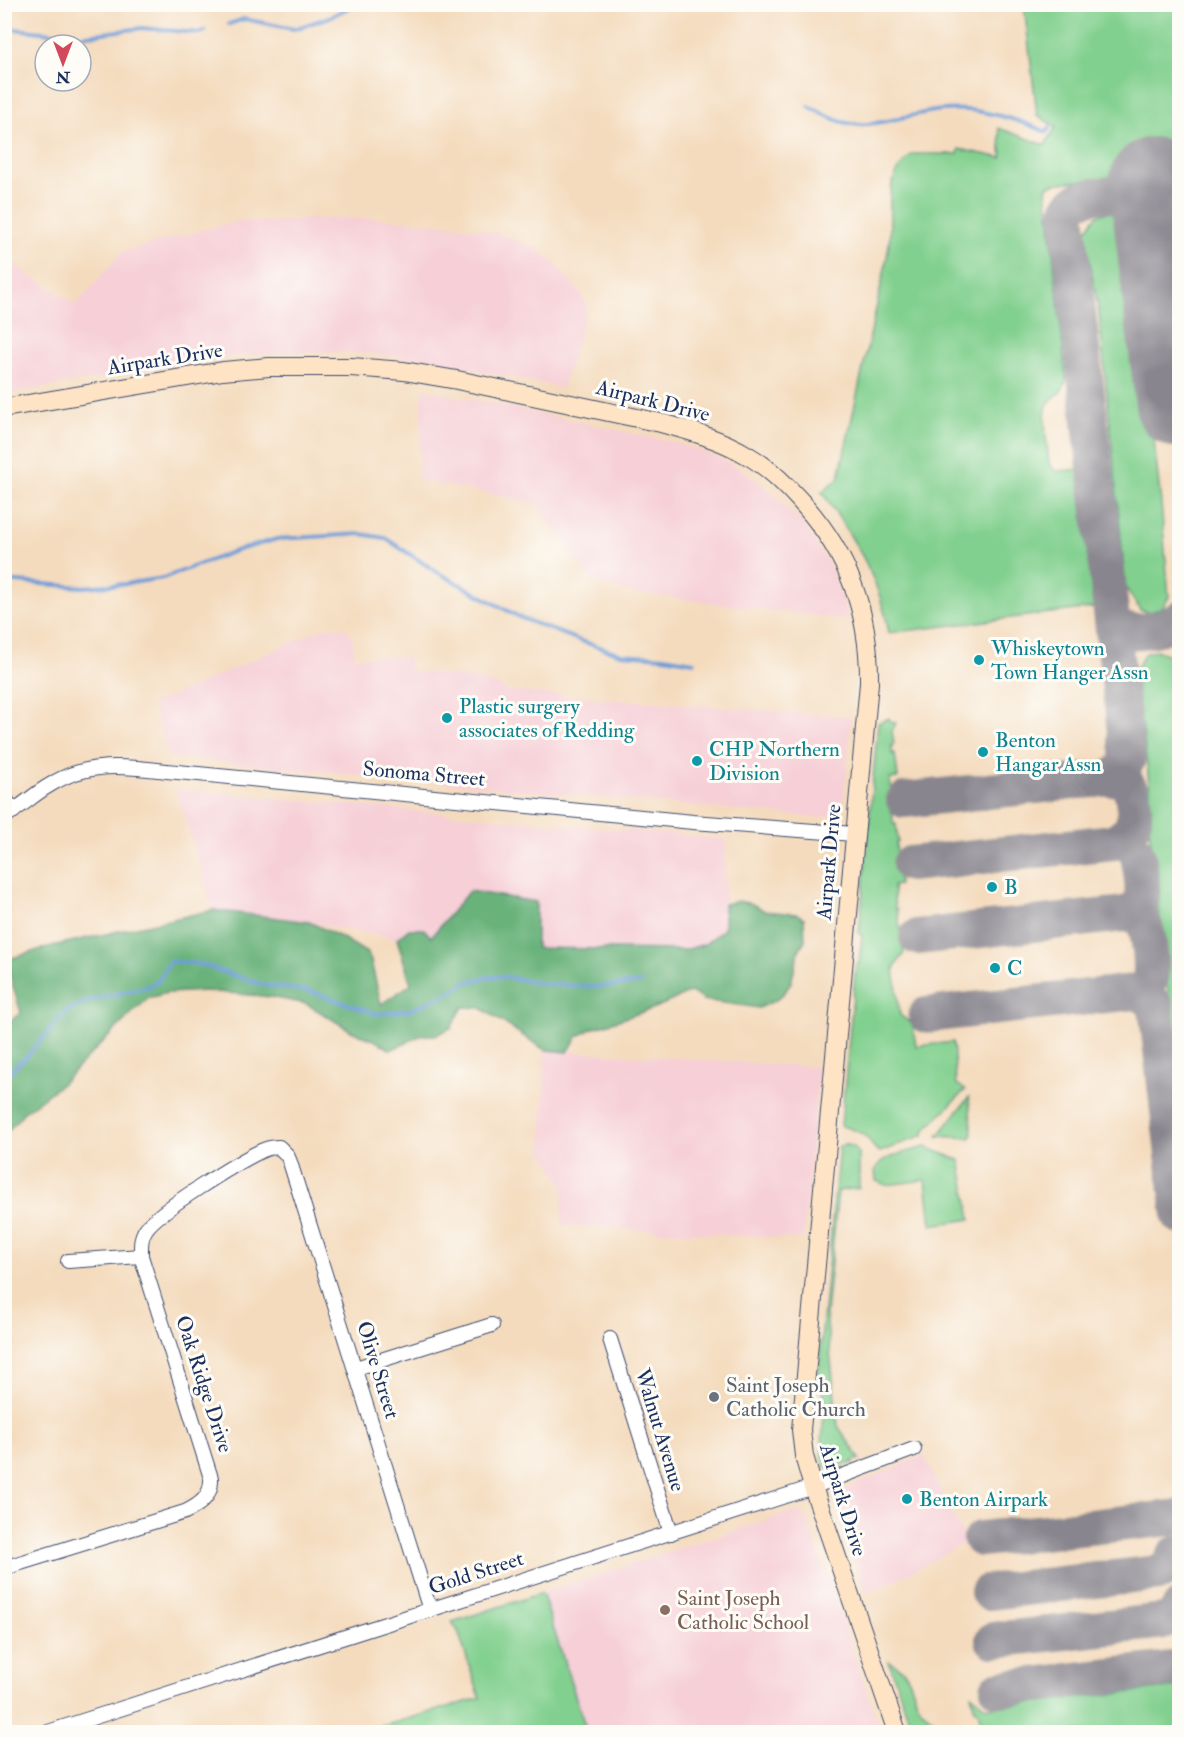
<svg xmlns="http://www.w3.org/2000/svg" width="1184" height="1737" viewBox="0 0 1184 1737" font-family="'IM FELL Double Pica',serif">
	<rect width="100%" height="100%" fill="#fdfcf7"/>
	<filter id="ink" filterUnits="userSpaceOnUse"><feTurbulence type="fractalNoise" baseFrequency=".0167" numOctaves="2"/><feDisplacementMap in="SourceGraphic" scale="12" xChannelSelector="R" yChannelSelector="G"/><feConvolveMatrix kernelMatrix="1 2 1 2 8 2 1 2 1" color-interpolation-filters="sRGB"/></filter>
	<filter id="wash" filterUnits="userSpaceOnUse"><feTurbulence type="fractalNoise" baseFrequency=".008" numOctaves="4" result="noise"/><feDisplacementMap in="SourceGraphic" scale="24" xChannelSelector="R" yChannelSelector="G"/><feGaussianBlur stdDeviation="1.35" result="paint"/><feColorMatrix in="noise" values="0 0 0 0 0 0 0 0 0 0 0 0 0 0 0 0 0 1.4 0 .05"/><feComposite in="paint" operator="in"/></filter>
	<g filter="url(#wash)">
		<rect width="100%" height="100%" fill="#f4dbbe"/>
		<!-- built -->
		<g fill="#f6cfd7">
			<polygon points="373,218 452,225 486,230 514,239 535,248 557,266 582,296 587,309 562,388 430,360 364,353 312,351 231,356 5,394 5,259 76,305 122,252 237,221 263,222 304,219"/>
			<polygon points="423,389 673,442 704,452 736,466 769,490 804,525 831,568 849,620 627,592 590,579 536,503 418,480"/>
			<polygon points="323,628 345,628 352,636 355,657 407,657 412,671 464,677 496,684 506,691 851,717 844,800 838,810 833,814 820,818 168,757 152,703 164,700"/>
			<polygon points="176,789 726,839 724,929 705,944 685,950 536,948 431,937 409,929 397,939 309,922 213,910"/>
			<polygon points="545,1050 819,1067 803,1239 562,1225 563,1185 542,1150"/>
			<polygon points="923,1455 966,1542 906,1575 868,1592 866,1592 836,1505 843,1490"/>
			<polygon points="796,1511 801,1512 807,1519 881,1732 492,1732 458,1631 452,1622"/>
		</g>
		<!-- green -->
		<g fill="#82d08f" stroke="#4e8076" stroke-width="1.5">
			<path d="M 1024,5 L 1179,5 L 1179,168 L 1053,184 L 1046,188 L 1066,379 C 1064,395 1053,394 1047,406 C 1042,417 1048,451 1049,464 L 1056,471 L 1083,469 L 1099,607 L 889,633 C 879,575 854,540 822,492 L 839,477 L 885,268 C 887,257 889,246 890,235 C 891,201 883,178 913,154 L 958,154 L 959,149 L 1002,158 L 999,128 L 1045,145 L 1056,127 L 1037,115 Z"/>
			<polygon points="1107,212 1118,213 1129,221 1161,503 1169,597 1162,608 1150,612 1140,610 1126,588 1099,313 1085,232 1096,216"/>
			<polygon points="1156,650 1172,656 1180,674 1179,1089 1146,800 1150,793 1143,729 1142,724 1137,721 1132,679 1136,679 1136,670 1144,654"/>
			<path d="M 889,718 L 890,722 L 896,723 L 892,731 L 894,743 L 892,745 L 892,754 L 895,753 L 898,778 L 890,779 L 892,795 L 889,795 L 889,804 L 892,804 L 893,824 L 896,824 L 898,842 L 896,843 L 899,885 L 893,886 L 895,909 L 897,909 L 904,953 L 894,968 L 900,1015 L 913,1025 L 916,1046 L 953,1042 L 956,1083 L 965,1090 L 924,1131 L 924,1135 L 880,1152 C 873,1149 872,1143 867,1138 C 861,1132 848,1127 841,1126 L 856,964 L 859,964 L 862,935 L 859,934 L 878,723 Z"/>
			<polygon points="969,1097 972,1135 971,1138 938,1136"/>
			<polygon points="845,1144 853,1147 859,1153 859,1188 838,1191 826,1314 838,1426 860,1459 853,1461 854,1463 828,1468 823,1466 824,1463 821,1458 825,1399 820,1386 817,1386 839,1146 845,1146"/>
			<path d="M 925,1147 L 960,1160 L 971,1219 L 931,1225 L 926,1180 L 886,1185 L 876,1181 L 875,1170 C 884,1154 909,1152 925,1147 Z"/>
			<polygon points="542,1593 587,1732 362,1732 480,1698 458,1631 452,1622"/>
			<path d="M 889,1661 C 916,1675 908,1687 921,1708 C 928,1718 939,1723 946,1732 L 913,1732 Z"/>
			<polygon points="1179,1687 1179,1732 982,1732 982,1729 985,1727 980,1719 978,1711 975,1710 971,1694 985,1706 991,1707"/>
		</g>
		<!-- forest -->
		<polygon fill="#69b27a" stroke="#42706c" stroke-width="1.5" points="469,891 536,902 536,948 685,950 705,944 724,929 724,904 739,901 752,904 765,911 797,914 804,918 805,940 799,950 791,983 785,992 776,1000 759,1008 703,1000 691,992 655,1008 591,1029 577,1037 568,1052 545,1050 481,1008 463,1007 451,1028 436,1035 422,1035 391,1050 374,1040 353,1032 307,1004 271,997 206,991 167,993 149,998 134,1011 60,1085 23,1113 5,1135 5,1024 21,1013 5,960 52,946 213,910 309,922 341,937 367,953 371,961 381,1004 411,984 397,939 409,929 424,929 431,937"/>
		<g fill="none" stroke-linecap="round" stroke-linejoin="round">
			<!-- stream -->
			<g stroke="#6d9cd6" stroke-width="4">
				<polyline points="229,24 244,19 294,29 330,17 356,4"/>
				<polyline points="4,28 80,36 142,28 199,33 205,31"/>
				<path d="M 809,106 C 823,114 836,122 852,124 C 878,127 916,112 943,110 C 977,107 1016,119 1047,132 L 1050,127"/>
				<polyline points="4,581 82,587 125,584 163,578 238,550 277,539 361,534 385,538 437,572 521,618 584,642 621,654 664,657 694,662"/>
				<polyline points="4,1077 27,1056 67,1011 91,1000 150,986 159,980 170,961 200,964 263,985 309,991 377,1014 410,1010 446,994 467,982 489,977 506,977 546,984 598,987 640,983"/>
			</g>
			<!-- taxiway -->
			<g stroke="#88858e" stroke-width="36">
				<polyline points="1179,194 1180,194"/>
				<path d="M 1112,618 C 1114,623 1117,627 1121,629 C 1134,636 1168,627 1180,619"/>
				<path d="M 1115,648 L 1067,214 C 1072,191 1115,193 1133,199"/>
				<polyline points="1111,778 1123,769 1128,758 1115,648 1118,639 1129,631"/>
				<path d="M 904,800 L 1111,778 C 1116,778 1121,779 1125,782 C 1136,792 1137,821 1129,833 L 1116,840"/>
				<path d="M 910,864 L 1123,841 C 1138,846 1139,859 1141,873 C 1143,891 1147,907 1125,914 L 917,937"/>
				<polyline points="1134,992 1146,996 1156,1007 1180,1216"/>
				<path d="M 926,1015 L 1134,992 C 1141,990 1146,987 1149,981 C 1154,972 1149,928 1142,920 C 1138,915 1131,914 1125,914"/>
				<polyline points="981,1539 1180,1517"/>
				<polyline points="988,1592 1159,1573 1168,1568 1175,1554"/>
				<polyline points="993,1640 1165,1621 1174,1616 1180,1607"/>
				<polyline points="998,1689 1180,1668"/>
			</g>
			<!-- runway -->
			<polyline stroke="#88858e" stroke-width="90" points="1154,182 1180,403"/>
		</g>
	</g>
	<g filter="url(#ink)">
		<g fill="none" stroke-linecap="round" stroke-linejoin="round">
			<!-- street casing -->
			<g stroke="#3c496c" stroke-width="16">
				<g id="street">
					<polyline points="4,797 14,811"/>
					<path d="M 4,817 C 21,807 34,794 50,785 C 87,761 126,766 167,771 L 693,822 L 854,834"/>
					<polyline points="68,1261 141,1256"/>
					<polyline points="610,1339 671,1533"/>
					<polyline points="356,1368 492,1325"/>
					<path d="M 4,1568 L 185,1512 C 200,1505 212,1496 211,1478 L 141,1256 C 141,1247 140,1238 146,1229 C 158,1211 238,1162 261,1151 C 267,1148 273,1147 279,1147 L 287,1155 L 290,1162 L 430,1610"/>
					<polyline points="48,1732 813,1487 914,1449"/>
				</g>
			</g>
			<!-- secondary casing -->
			<g stroke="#3c496c" stroke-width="20">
				<path id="secondary" d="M 4,408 L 223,371 L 269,367 L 351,367 L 404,371 L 457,380 L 661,423 C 691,431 720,439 747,455 C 770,468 788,487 805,506 C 850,557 870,615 869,683 L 801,1430 L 804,1456 L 813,1487 L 897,1732"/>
			</g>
			<!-- street -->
			<use href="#street" stroke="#fff" stroke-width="14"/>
			<!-- secondary -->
			<use href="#secondary" stroke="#fee4c5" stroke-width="18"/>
		</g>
	</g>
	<!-- markers -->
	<g fill="#0f9aa8" stroke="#fdfcf7" stroke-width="2">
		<circle cx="979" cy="660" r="6"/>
		<circle cx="447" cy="718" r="6"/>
		<circle cx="983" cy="752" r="6"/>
		<circle cx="697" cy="761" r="6"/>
		<circle cx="992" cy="887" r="6"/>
		<circle cx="995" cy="968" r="6"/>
		<circle cx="907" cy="1499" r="6"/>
	</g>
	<circle fill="#6b7280" stroke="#fdfcf7" stroke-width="2" cx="714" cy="1397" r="6"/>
	<circle fill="#8d6e63" stroke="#fdfcf7" stroke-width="2" cx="665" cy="1610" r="6"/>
	<g text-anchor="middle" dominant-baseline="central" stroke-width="6" stroke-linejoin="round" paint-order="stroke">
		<!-- street labels -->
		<g font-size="21" fill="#1b2f5e" stroke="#fdfcf7">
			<text transform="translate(165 359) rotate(-9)">Airpark Drive</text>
			<text transform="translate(653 401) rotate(14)">Airpark Drive</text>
			<text transform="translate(424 774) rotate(5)">Sonoma Street</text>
			<text transform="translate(829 862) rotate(-85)">Airpark Drive</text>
			<text transform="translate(378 1370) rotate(73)">Olive Street</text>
			<text transform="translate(204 1384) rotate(72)">Oak Ridge Drive</text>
			<text transform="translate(660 1430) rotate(73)">Walnut Avenue</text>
			<text transform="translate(843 1500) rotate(73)">Airpark Drive</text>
			<text transform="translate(476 1573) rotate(-18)">Gold Street</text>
		</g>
		<!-- culture labels -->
		<g font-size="21" fill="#0d838f" stroke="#fdfcf7" text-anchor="start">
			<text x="991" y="648">Whiskeytown<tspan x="991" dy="24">Town Hanger Assn</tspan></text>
			<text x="459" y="706">Plastic surgery<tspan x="459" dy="24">associates of Redding</tspan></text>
			<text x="995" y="740">Benton<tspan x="995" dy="24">Hangar Assn</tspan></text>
			<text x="709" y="749">CHP Northern<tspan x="709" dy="24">Division</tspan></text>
			<text x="1004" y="887">B</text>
			<text x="1007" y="968">C</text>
			<text x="919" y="1499">Benton Airpark</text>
		</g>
		<!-- worship labels -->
		<g font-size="21" fill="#5b616d" stroke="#fdfcf7" text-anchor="start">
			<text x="726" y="1385">Saint Joseph<tspan x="726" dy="24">Catholic Church</tspan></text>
		</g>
		<!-- education labels -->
		<g font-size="21" fill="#785e54" stroke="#fdfcf7" text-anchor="start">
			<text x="677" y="1598">Saint Joseph<tspan x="677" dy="24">Catholic School</tspan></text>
		</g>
	</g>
	<!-- margin -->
	<rect width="1184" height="1737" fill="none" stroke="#fdfcf7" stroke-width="24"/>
	<!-- north arrow -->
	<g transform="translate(63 63) rotate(180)"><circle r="28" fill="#fdfcf7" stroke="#a3aaba" stroke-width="1.5"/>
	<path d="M0-4.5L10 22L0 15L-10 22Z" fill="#d1495b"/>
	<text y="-9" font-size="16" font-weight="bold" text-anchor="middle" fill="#1b2f5e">N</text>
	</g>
</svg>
